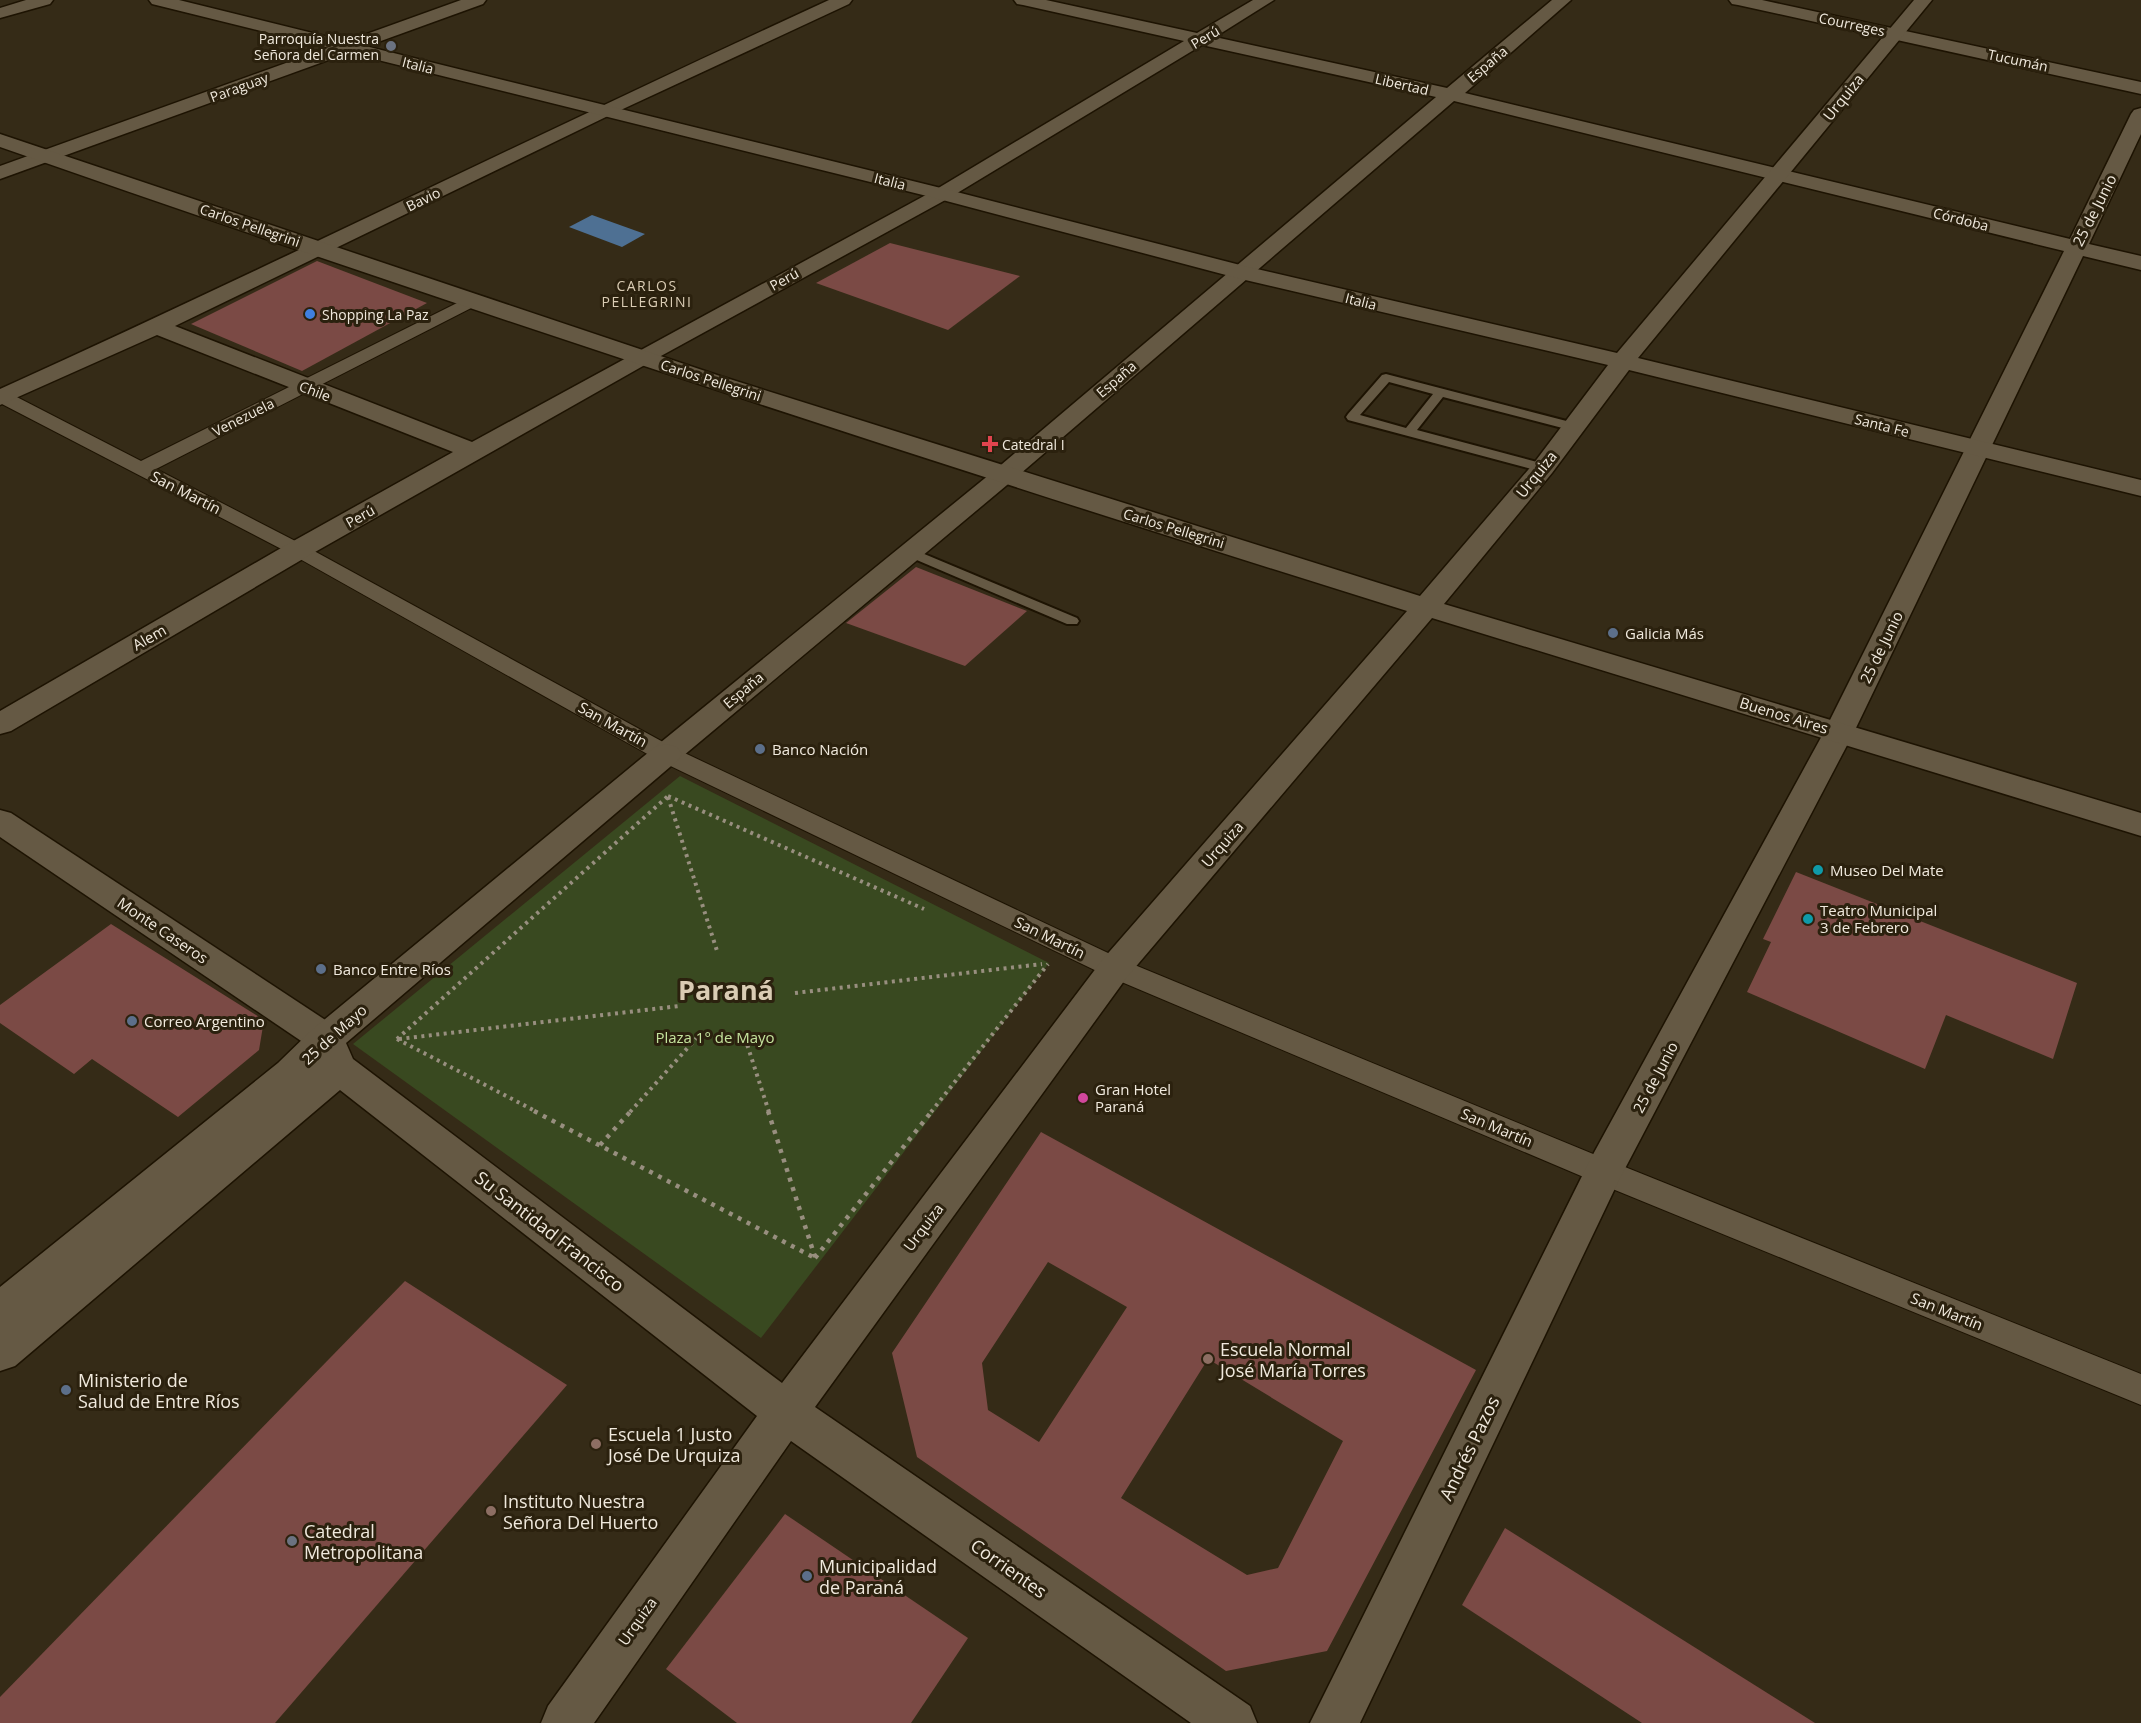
<svg xmlns="http://www.w3.org/2000/svg" width="2141" height="1723" viewBox="0 0 2141 1723" font-family="'Open Sans',sans-serif">
	<rect width="100%" height="100%" fill="#352b17"/>
	<!-- green -->
	<polygon fill="#394920" points="680,776 1049,963 761,1338 353,1044"/>
	<!-- water -->
	<polygon fill="#4e7093" points="592,215 645,234 622,247 569,227"/>
	<!-- building -->
	<g fill="#7b4a45" fill-rule="evenodd">
		<polygon points="890,243 1020,276 948,330 816,283"/>
		<polygon points="317,261 427,303 302,371 191,324"/>
		<polygon points="916,567 1027,611 965,666 846,623"/>
		<polygon points="1796,872 2077,983 2053,1059 1946,1015 1925,1069 1747,992 1771,942 1763,939"/>
		<polygon points="111,924 264,1020 259,1050 178,1117 92,1059 74,1074 0,1023 0,1005"/>
		<path d="M 1041,1132 L 1476,1370 L 1327,1651 L 1226,1671 L 917,1457 L 892,1353 ZM 1048,1262 L 1127,1307 L 1039,1442 L 988,1410 L 982,1363 ZM 1208,1359 L 1343,1441 L 1278,1568 L 1247,1575 L 1121,1498 Z"/>
		<polygon points="405,1281 567,1385 275,1723 0,1723 0,1697"/>
		<polygon points="785,1514 968,1638 911,1723 737,1723 666,1669"/>
		<polygon points="1505,1528 1815,1723 1642,1723 1462,1605"/>
	</g>
	<g fill="none" stroke-linecap="round" stroke-linejoin="round">
		<!-- service casing -->
		<g stroke="#1d1302" stroke-width="4">
			<g id="service">
				<path d="M 1386,374 L 1578,424 L 1580,427 L 1574,431 L 1443,397 L 1417,430 L 1548,465 L 1549,468 L 1543,472 L 1348,420 L 1346,417 L 1348,414 L 1382,375 ZM 1389,382 L 1433,394 L 1406,428 L 1360,415 Z"/>
				<polygon points="910,548 1077,618 1079,621 1077,624 1067,624 905,555 903,552"/>
			</g>
		</g>
		<!-- pedestrian casing -->
		<g stroke="#1d1302" stroke-width="2">
			<polygon id="pedestrian" points="473,295 479,296 482,300 479,304 156,469 305,546 674,748 1125,961 1615,1163 2141,1374 2141,1405 1593,1181 1105,975 658,760 291,554 0,403 0,392 9,393 141,461"/>
		</g>
		<!-- minor casing -->
		<g stroke="#1d1302" stroke-width="3">
			<g id="minor">
				<polygon points="26,0 53,0 50,4 0,18 0,8"/>
				<polygon points="461,0 486,0 483,4 0,179 0,166"/>
				<path d="M 829,0 L 852,0 L 849,4 L 610,115 L 175,326 L 472,442 L 935,190 L 1184,41 L 1023,5 L 1017,4 L 1014,0 L 1046,0 L 1197,33 L 1253,0 L 1274,0 L 1215,37 L 1447,88 L 1552,0 L 1571,0 L 1465,93 L 2070,239 L 2131,114 L 2134,110 L 2141,108 L 2141,134 L 2089,244 L 2141,256 L 2141,270 L 2083,256 L 1854,732 L 1619,1180 L 1360,1723 L 1310,1723 L 1590,1160 L 1824,732 L 2064,251 L 1454,101 L 1013,480 L 677,761 L 666,764 L 655,761 L 650,754 L 655,747 L 995,470 L 1436,97 L 1202,45 L 949,198 L 650,362 L 308,556 L 11,731 L 0,734 L 0,711 L 288,544 L 453,452 L 157,335 L 0,405 L 0,389 C 278,263 552,127 829,0 Z"/>
				<polygon points="1729,0 1762,0 2141,82 2141,94 1738,5 1732,4"/>
				<polygon points="0,810 11,813 339,1029 344,1039 339,1049 326,1053 313,1049 0,837"/>
			</g>
		</g>
		<!-- tertiary casing -->
		<g stroke="#1d1302" stroke-width="3">
			<path id="tertiary" d="M 149,0 L 179,0 L 949,190 L 1244,266 L 1617,353 L 1914,0 L 1932,0 L 1638,358 L 2141,480 L 2141,496 L 1629,370 L 1552,473 L 1444,604 L 2141,813 L 2141,836 L 1432,618 L 1127,977 L 815,1407 L 1250,1706 L 1257,1723 L 1191,1723 L 791,1441 L 594,1723 L 541,1723 L 548,1706 L 757,1416 L 340,1090 L 15,1366 L 0,1371 L 0,1287 L 278,1063 L 313,1029 L 655,747 L 666,744 L 677,747 L 682,754 L 677,761 L 346,1043 L 353,1059 L 782,1383 L 1103,959 L 1407,611 C 936,464 466,310 0,147 L 0,134 L 720,376 L 1420,596 L 1534,463 L 1608,365 L 1241,279 L 935,198 L 152,4 Z"/>
		</g>
		<!-- path-far1 -->
		<g stroke="#988f7f" stroke-width="4" stroke-dasharray="3 4.5" stroke-linecap="butt">
			<polyline points="668,796 924,909"/>
			<polyline points="668,797 718,954"/>
			<polyline points="795,993 1042,964"/>
			<polyline points="745,1038 769,1112"/>
			<polyline points="397,1039 537,1112"/>
			<polyline points="397,1039 668,796"/>
			<polyline points="399,1039 679,1006"/>
			<polyline points="630,1112 702,1032"/>
			<polyline points="931,1112 1048,964"/>
		</g>
		<!-- path -->
		<g stroke="#988f7f" stroke-width="4.5" stroke-dasharray="4 6" stroke-linecap="butt">
			<polyline points="534,1111 815,1258"/>
			<polyline points="768,1111 815,1257"/>
			<polyline points="600,1145 631,1111"/>
			<polyline points="815,1258 932,1111"/>
		</g>
		<!-- service -->
		<use href="#service" fill="#655944" fill-rule="evenodd"/>
		<!-- pedestrian -->
		<use href="#pedestrian" fill="#655944" fill-rule="evenodd"/>
		<!-- minor -->
		<use href="#minor" fill="#655944" fill-rule="evenodd"/>
		<!-- tertiary -->
		<use href="#tertiary" fill="#655944" fill-rule="evenodd"/>
	</g>
	<!-- markers -->
	<g fill="#6b7280" stroke="#2b210e" stroke-width="2">
		<circle cx="391" cy="46" r="6"/>
		<circle cx="292" cy="1541" r="6"/>
	</g>
	<circle fill="#3f7fe0" stroke="#2b210e" stroke-width="2" cx="310" cy="314" r="6"/>
	<path fill="#e0444e" stroke="#2b210e" stroke-width="2" d="M987 435h6v6h6v6h-6v6h-6v-6h-6v-6h6z"/>
	<g fill="#5c6f8a" stroke="#2b210e" stroke-width="2">
		<circle cx="1613" cy="633" r="6"/>
		<circle cx="760" cy="749" r="6"/>
		<circle cx="321" cy="969" r="6"/>
		<circle cx="132" cy="1021" r="6"/>
		<circle cx="66" cy="1390" r="6"/>
		<circle cx="807" cy="1576" r="6"/>
	</g>
	<g fill="#0f9aa8" stroke="#2b210e" stroke-width="2">
		<circle cx="1818" cy="870" r="6"/>
		<circle cx="1808" cy="919" r="6"/>
	</g>
	<circle fill="#d1479c" stroke="#2b210e" stroke-width="2" cx="1083" cy="1098" r="6"/>
	<g fill="#8d6e63" stroke="#2b210e" stroke-width="2">
		<circle cx="1208" cy="1359" r="6"/>
		<circle cx="596" cy="1444" r="6"/>
		<circle cx="491" cy="1511" r="6"/>
	</g>
	<g text-anchor="middle" dominant-baseline="central" stroke-width="6" stroke-linejoin="round" paint-order="stroke">
		<!-- far-street labels -->
		<g font-size="14" fill="#f0e9dd" stroke="#2b210e">
			<text transform="translate(1852 24) rotate(12)">Courreges</text>
			<text transform="translate(1205 37) rotate(-31)">Perú</text>
			<text transform="translate(2018 60) rotate(12)">Tucumán</text>
			<text transform="translate(1487 64) rotate(-40)">España</text>
			<text transform="translate(418 65) rotate(14)">Italia</text>
			<text transform="translate(1402 84) rotate(13)">Libertad</text>
			<text transform="translate(239 87) rotate(-20)">Paraguay</text>
			<text transform="translate(890 181) rotate(14)">Italia</text>
			<text transform="translate(423 199) rotate(-26)">Bavio</text>
			<text transform="translate(1961 219) rotate(14)">Córdoba</text>
			<text transform="translate(250 225) rotate(19)">Carlos Pellegrini</text>
			<text transform="translate(784 279) rotate(-29)">Perú</text>
			<text transform="translate(1361 301) rotate(14)">Italia</text>
			<text transform="translate(1116 379) rotate(-41)">España</text>
			<text transform="translate(711 380) rotate(18)">Carlos Pellegrini</text>
			<text transform="translate(315 391) rotate(21)">Chile</text>
			<text transform="translate(243 417) rotate(-27)">Venezuela</text>
			<text transform="translate(1882 425) rotate(14)">Santa Fe</text>
			<text transform="translate(360 516) rotate(-29)">Perú</text>
			<text transform="translate(1174 528) rotate(17)">Carlos Pellegrini</text>
			<text transform="translate(743 690) rotate(-40)">España</text>
		</g>
		<!-- far-poi labels -->
		<g font-size="14" fill="#f0e9dd" stroke="#2b210e" text-anchor="start">
			<text x="379" y="38" text-anchor="end">Parroquía Nuestra<tspan x="379" dy="16">Señora del Carmen</tspan></text>
			<text x="322" y="314">Shopping La Paz</text>
			<text x="1002" y="444">Catedral I</text>
		</g>
		<!-- far-neighbourhood labels -->
		<g font-size="14" letter-spacing="1.5" fill="#daccb4" stroke="#2b210e">
			<text x="647" y="285">CARLOS<tspan x="647" dy="16">PELLEGRINI</tspan></text>
		</g>
		<!-- street labels -->
		<g font-size="15" fill="#f0e9dd" stroke="#2b210e">
			<text transform="translate(1843 97) rotate(-51)">Urquiza</text>
			<text transform="translate(2094 210) rotate(-63)">25 de Junio</text>
			<text transform="translate(1536 474) rotate(-51)">Urquiza</text>
			<text transform="translate(186 492) rotate(27)">San Martín</text>
			<text transform="translate(149 637) rotate(-30)">Alem</text>
			<text transform="translate(1881 647) rotate(-64)">25 de Junio</text>
			<text transform="translate(1784 715) rotate(17)">Buenos Aires</text>
			<text transform="translate(613 724) rotate(29)">San Martín</text>
			<text transform="translate(1222 844) rotate(-49)">Urquiza</text>
			<text transform="translate(163 930) rotate(34)">Monte Caseros</text>
			<text transform="translate(1050 937) rotate(26)">San Martín</text>
			<text transform="translate(334 1034) rotate(-42)">25 de Mayo</text>
			<text transform="translate(1655 1077) rotate(-62)">25 de Junio</text>
			<text transform="translate(1497 1127) rotate(23)">San Martín</text>
			<text transform="translate(923 1227) rotate(-53)">Urquiza</text>
			<text transform="translate(1947 1311) rotate(22)">San Martín</text>
			<text transform="translate(637 1621) rotate(-55)">Urquiza</text>
		</g>
		<!-- poi labels -->
		<g font-size="15" fill="#f0e9dd" stroke="#2b210e" text-anchor="start">
			<text x="1625" y="633">Galicia Más</text>
			<text x="772" y="749">Banco Nación</text>
			<text x="1830" y="870">Museo Del Mate</text>
			<text x="1820" y="910">Teatro Municipal<tspan x="1820" dy="17">3 de Febrero</tspan></text>
			<text x="333" y="969">Banco Entre Ríos</text>
			<text x="144" y="1021">Correo Argentino</text>
			<text x="1095" y="1089">Gran Hotel<tspan x="1095" dy="17">Paraná</tspan></text>
		</g>
		<!-- park labels -->
		<g font-size="15" fill="#c5e39d" stroke="#2b210e">
			<text x="715" y="1037">Plaza 1° de Mayo</text>
		</g>
		<!-- near-street labels -->
		<g font-size="18" fill="#f0e9dd" stroke="#2b210e">
			<text transform="translate(550 1231) rotate(38)">Su Santidad Francisco</text>
			<text transform="translate(1469 1448) rotate(-64)">Andrés Pazos</text>
			<text transform="translate(1009 1568) rotate(35)">Corrientes</text>
		</g>
		<!-- near-poi labels -->
		<g font-size="18" fill="#f0e9dd" stroke="#2b210e" text-anchor="start">
			<text x="1220" y="1349">Escuela Normal<tspan x="1220" dy="21">José María Torres</tspan></text>
			<text x="78" y="1380">Ministerio de<tspan x="78" dy="21">Salud de Entre Ríos</tspan></text>
			<text x="608" y="1434">Escuela 1 Justo<tspan x="608" dy="21">José De Urquiza</tspan></text>
			<text x="503" y="1501">Instituto Nuestra<tspan x="503" dy="21">Señora Del Huerto</tspan></text>
			<text x="304" y="1531">Catedral<tspan x="304" dy="21">Metropolitana</tspan></text>
			<text x="819" y="1566">Municipalidad<tspan x="819" dy="21">de Paraná</tspan></text>
		</g>
		<!-- town labels -->
		<g font-size="27" font-weight="bold" fill="#daccb4" stroke="#2b210e">
			<text x="726" y="989">Paraná</text>
		</g>
	</g>
</svg>
